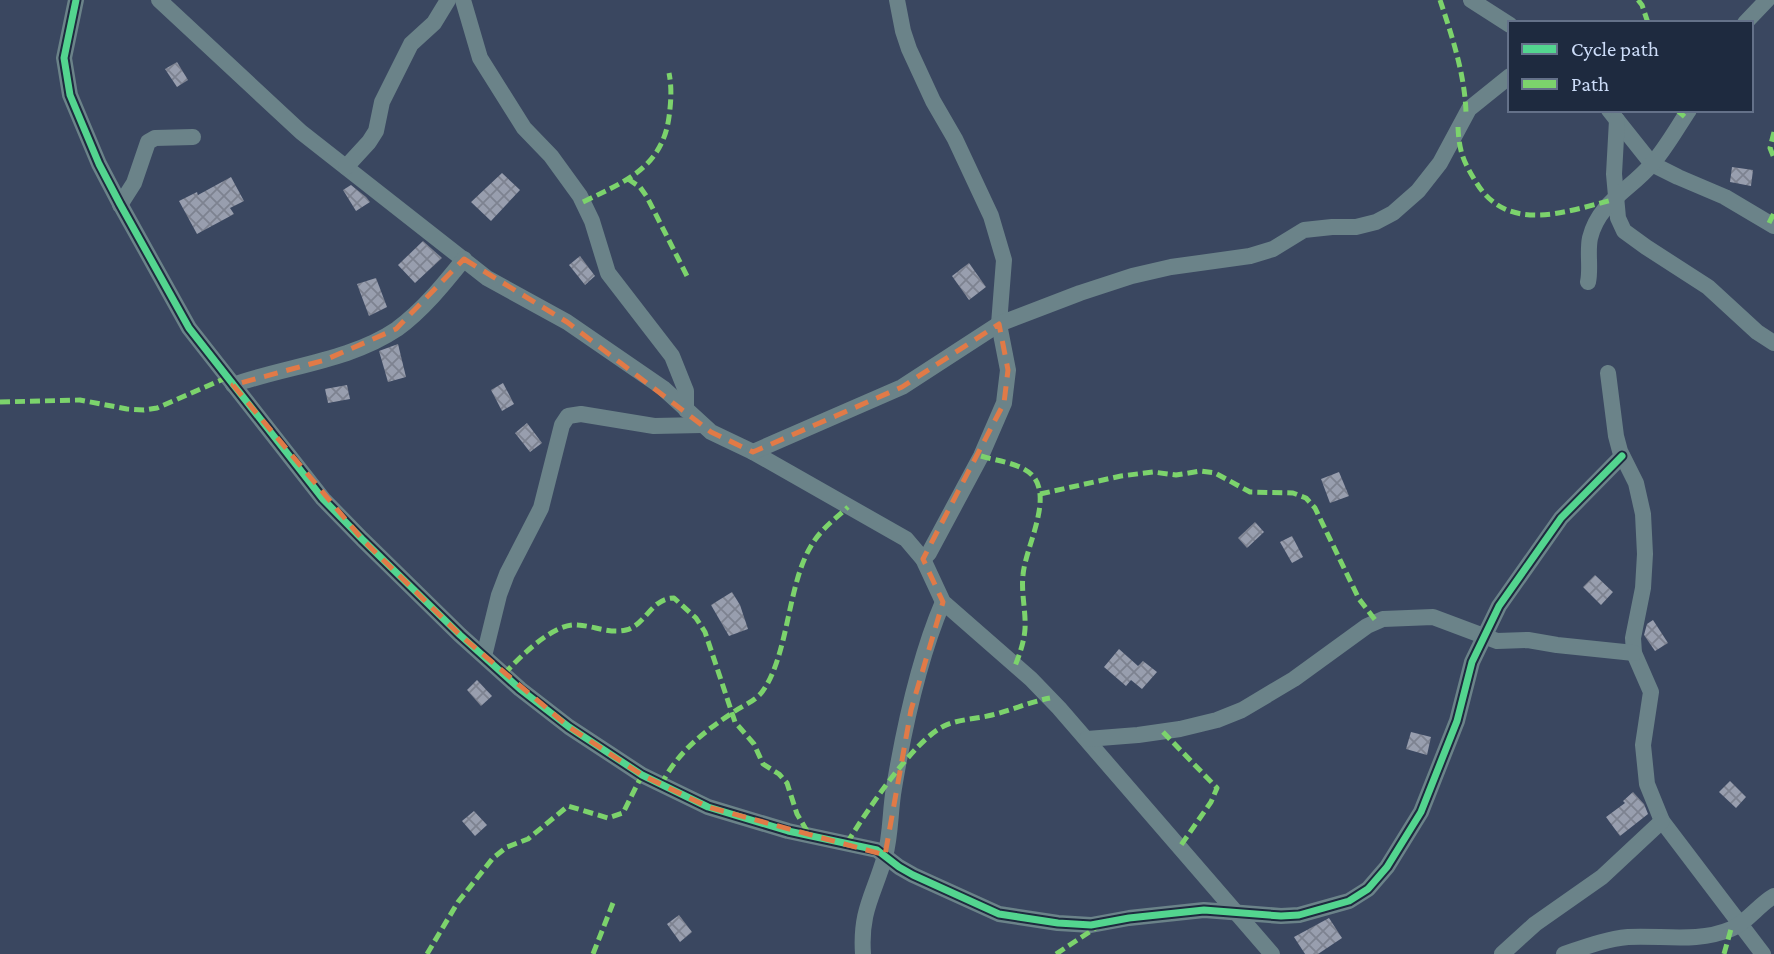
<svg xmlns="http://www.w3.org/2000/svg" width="1774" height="954" viewBox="0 0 1774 954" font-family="'Crimson Pro',serif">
	<defs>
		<pattern id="building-cross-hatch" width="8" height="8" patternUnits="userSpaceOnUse" patternTransform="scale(1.75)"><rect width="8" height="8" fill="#989eae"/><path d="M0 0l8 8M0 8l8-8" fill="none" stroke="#7d8290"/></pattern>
	</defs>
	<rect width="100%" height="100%" fill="#3a4760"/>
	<!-- building -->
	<g fill="url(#building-cross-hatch)">
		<polygon points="177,62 188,80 177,87 165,69"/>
		<polygon points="1732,167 1753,170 1751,186 1730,182"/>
		<polygon points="502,173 520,190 491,221 471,202"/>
		<polygon points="231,177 244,201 230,208 234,214 197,234 179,201 197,192 198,195"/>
		<polygon points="351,185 366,197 370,202 356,211 343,190"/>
		<polygon points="423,241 442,258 415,283 398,265"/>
		<polygon points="580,256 595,276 585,285 569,265"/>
		<polygon points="969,263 986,287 969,300 952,276"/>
		<polygon points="376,278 387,307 369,316 357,284"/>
		<polygon points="398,344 406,377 388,382 379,351"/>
		<polygon points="503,383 514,404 502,411 491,390"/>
		<polygon points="347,385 350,399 328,403 325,389"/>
		<polygon points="527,423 542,443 530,452 515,433"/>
		<polygon points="1339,472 1349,496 1330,503 1321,479"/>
		<polygon points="1255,522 1264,532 1247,548 1238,538"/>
		<polygon points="1292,536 1303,557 1292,563 1280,542"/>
		<polygon points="1595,575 1613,592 1601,605 1583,587"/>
		<polygon points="732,592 740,605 748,629 729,636 711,605"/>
		<polygon points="1653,620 1668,643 1655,651 1644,635 1647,624"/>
		<polygon points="1119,649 1138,666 1143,661 1157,672 1142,689 1131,680 1126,686 1104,667"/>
		<polygon points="477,680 492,696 481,706 467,690"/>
		<polygon points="1411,732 1431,737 1427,755 1406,749"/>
		<polygon points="1730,781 1746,797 1736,808 1719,792"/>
		<polygon points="1633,792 1644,804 1648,814 1620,836 1606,817 1625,803 1623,801"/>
		<polygon points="474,811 487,825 475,836 462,821"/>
		<polygon points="679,915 692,932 680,942 667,924"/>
		<polygon points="1329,918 1342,938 1318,954 1305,954 1294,937"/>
	</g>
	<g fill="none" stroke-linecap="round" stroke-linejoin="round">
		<!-- minor -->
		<g stroke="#6b8389" stroke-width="16">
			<polyline points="76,0 64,58 70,95 99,164 120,204 189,328 323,499 362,539 460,635 520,689 569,727 642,775 708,807 788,831 877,850 899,867 913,875 999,914 1058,923 1091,925 1129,918 1204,910 1281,916 1299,915 1349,901 1368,889 1387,867 1421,812 1457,721 1472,662 1499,606 1561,518 1622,456"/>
			<polyline points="159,0 301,132 487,278 567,322 663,388 711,432 753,452 906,539 923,559 943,602 1031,679 1059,708 1272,954"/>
			<polyline points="463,0 480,58 524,128 551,156 580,196 592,221 608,273 672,356 686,391 686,410"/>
			<polyline points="897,0 903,31 909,49 933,101 955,139 991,216 1004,260 999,324 1008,370 1004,403 981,456 929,553 923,559"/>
			<polyline points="1471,0 1510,25"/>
			<polyline points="1745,23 1767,0"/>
			<polyline points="1609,110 1652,164 1678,177 1725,197 1774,226"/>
			<polyline points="1617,120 1614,174 1618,218 1624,231 1646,247 1708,287 1757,332 1774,343"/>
			<polyline points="346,167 369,142 376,131 382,102 411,44 434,23 448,0"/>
			<polyline points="120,205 134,183 148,142 155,138 193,137"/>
			<path d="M 1588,282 C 1591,268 1587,252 1590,238 C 1599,202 1630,190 1652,164 C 1666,148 1677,128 1689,110"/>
			<polyline points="1608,373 1616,436 1620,451 1636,483 1643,514 1645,554 1643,588 1633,638 1634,653 1651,692 1643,745 1647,784 1662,821 1763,954"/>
			<path d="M 233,385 C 286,366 350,361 397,329 C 423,310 444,284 464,259"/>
			<polyline points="753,452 902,387 999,324 1080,293 1132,276 1171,267 1250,256 1273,249 1304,230 1332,227 1356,227 1376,222 1393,213 1418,191 1440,163 1469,109 1510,76"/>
			<polyline points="484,656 499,595 507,574 541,508 562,425 568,416 581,414 654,426 702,425"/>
			<polyline points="1087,739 1138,735 1180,729 1217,720 1242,710 1294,679 1367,626 1383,619 1433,617 1497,641 1528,640 1557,645 1634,653"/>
			<path d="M 863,954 C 860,910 874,895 885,856 C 891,835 890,810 894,788 C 904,728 919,658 943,602"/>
			<polyline points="1502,954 1535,924 1602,877 1662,821"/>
			<path d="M 1564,954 C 1585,947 1606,939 1628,937 C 1662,935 1698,943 1731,929 C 1748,922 1758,905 1774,896"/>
		</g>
		<!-- quiet -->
		<g stroke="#7cd36c" stroke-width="5" stroke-dasharray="10 5" stroke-linecap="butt">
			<path d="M 1440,0 C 1452,36 1465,75 1466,113"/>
			<polyline points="1638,0 1642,5 1648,23"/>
			<polyline points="1677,110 1685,117"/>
			<path d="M 1458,127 C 1459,151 1463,161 1476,182 C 1507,234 1565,212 1612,200"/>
			<polyline points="1774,132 1770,148 1774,158"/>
			<polyline points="628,179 640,187 647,197 687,276"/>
			<path d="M 583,202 C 624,182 662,168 669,117 C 671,102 672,88 669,73"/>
			<polyline points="1769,223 1774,213"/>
			<polyline points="0,402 80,400 127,409 144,410 157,408 228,377"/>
			<path d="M 981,456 C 997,461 1020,463 1032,475 C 1054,498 1025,548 1023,575 C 1021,593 1026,611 1025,629 C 1024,642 1020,653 1015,666"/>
			<polyline points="1040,494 1121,476 1153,472 1176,475 1201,471 1215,473 1250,492 1293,493 1306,498 1315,508 1359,599 1376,621"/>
			<path d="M 504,674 C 520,657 554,622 578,625 C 594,626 610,634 626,630 C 646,625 651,598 674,598 L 696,618 L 705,632 L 735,722 L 754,744 L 763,764 L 779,774 L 787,783 L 797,814 L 810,836"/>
			<polyline points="1163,732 1217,788 1211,802 1179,848"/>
			<path d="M 661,785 C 678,751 705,731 735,711 C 744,705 755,701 762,692 C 789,655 787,586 811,546 C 820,530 835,519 848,507"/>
			<path d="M 847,843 C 866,812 913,741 944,726 C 959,719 976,719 992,715 C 1012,710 1030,702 1050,698"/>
			<polyline points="427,954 458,902 493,858 507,847 528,839 568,806 608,818 623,813 642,775"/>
			<polyline points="593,954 613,903"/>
			<polyline points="1056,954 1100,925"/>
			<polyline points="1724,954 1731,929"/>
		</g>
		<!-- cycleway casing -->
		<g stroke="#1e2a3f" stroke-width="11">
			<polyline id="cycleway" points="76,0 64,58 70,95 99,164 120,204 189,328 323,499 362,539 460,635 520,689 569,727 642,775 708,807 788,831 877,850 899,867 913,875 999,914 1058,923 1091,925 1129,918 1204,910 1281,916 1299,915 1349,901 1368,889 1387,867 1421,812 1457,721 1472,662 1499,606 1561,518 1622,456"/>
		</g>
		<!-- cycleway -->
		<use href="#cycleway" stroke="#53d58f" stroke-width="7"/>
	</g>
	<!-- marked area -->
	<path fill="none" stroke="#e17a47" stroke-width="5" stroke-dasharray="14 9" stroke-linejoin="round" d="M 464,259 L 567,322 L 711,432 L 753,452 L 902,387 L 999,324 L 1008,370 L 1004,403 L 923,559 L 943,602 L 911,710 L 885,855 L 708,807 L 642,775 L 569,727 L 460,635 L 362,539 L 233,385 L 325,360 L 396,329 Z"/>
	<!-- legend -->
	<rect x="1508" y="21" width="245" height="91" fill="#1e2a3f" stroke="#647189" stroke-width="2"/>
	<rect x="1522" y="44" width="35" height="10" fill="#53d58f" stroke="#647189" stroke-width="2"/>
	<text x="1571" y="56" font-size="21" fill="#ccdcf8">Cycle path</text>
	<rect x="1522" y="79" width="35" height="10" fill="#7cd36c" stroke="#647189" stroke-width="2"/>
	<text x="1571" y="91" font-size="21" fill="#ccdcf8">Path</text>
</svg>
